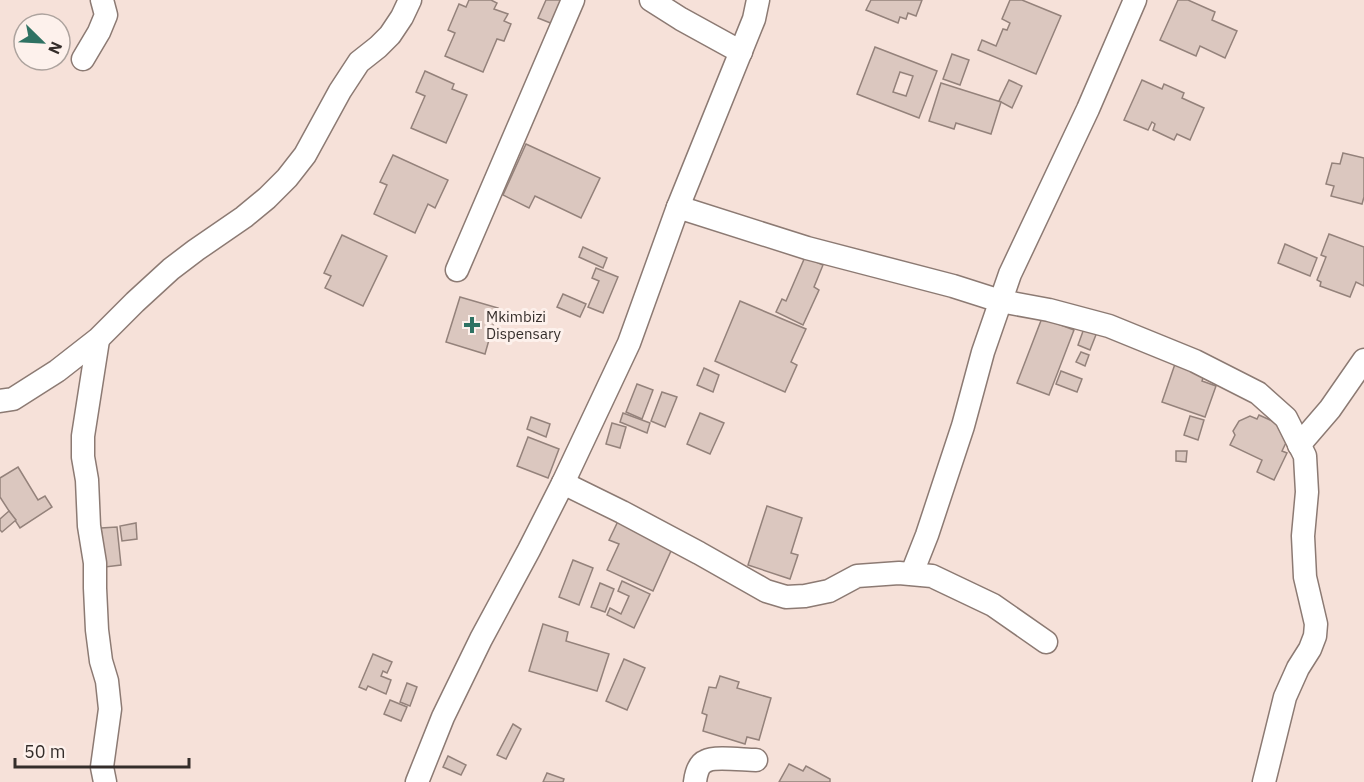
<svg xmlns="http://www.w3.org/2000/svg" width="1364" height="782" viewBox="0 0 1364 782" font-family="'IBM Plex Sans',sans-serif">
	<rect width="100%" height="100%" fill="#f6e1d9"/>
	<!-- building -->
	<g fill="#dbc7bf" stroke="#94827b" stroke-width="1.5" fill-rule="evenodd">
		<polygon points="469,0 491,0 497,3 494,9 508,14 504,21 511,24 504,41 497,39 483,72 445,56 455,33 448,30 459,4 466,7"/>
		<polygon points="546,0 569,0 558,26 538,18"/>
		<polygon points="871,0 922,0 916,16 908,13 906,19 900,17 898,23 866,10"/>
		<polygon points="1010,0 1022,0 1061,16 1036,74 978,50 982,40 996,46 1003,29 1007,30 1010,23 1002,19"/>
		<polygon points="1178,0 1188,0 1215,12 1212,20 1237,31 1225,58 1200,46 1196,56 1160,40"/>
		<path d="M 875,47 L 937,71 L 919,118 L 857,94 ZM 900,72 L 913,76 L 906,96 L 893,92 Z"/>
		<polygon points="952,54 969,60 960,85 943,79"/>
		<polygon points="425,71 454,84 452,89 467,95 446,143 411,128 425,96 416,92"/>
		<polygon points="1009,80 1022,86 1012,108 999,101"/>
		<polygon points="1142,80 1162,89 1164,84 1184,93 1182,98 1204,108 1190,140 1177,134 1174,140 1153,130 1155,124 1152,122 1148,130 1124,120"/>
		<polygon points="941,83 1001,102 991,134 956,123 954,129 929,121"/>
		<polygon points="526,144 600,178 581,218 535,196 529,208 503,195"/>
		<polygon points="1343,153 1364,158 1364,197 1362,204 1331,196 1334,186 1326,184 1332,163 1340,164"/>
		<polygon points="393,155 448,180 435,208 428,204 415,233 374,214 387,185 380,182"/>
		<polygon points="1329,234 1364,247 1364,286 1356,282 1350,297 1320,286 1321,282 1317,280 1326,257 1321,255"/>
		<polygon points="342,235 387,256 363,306 325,288 331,276 324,273"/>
		<polygon points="1285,244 1317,258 1310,276 1278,263"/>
		<polygon points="583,247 607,258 603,268 579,257"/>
		<polygon points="805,257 823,265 814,287 819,290 803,325 776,312 782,299 786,301"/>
		<polygon points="596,268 618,277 603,313 588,307 599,281 592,278"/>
		<polygon points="563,294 586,304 580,317 557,307"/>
		<polygon points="460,297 498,308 485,354 446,342"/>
		<polygon points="740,301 806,329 791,362 797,365 785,392 715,361"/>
		<polygon points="1042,318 1074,330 1049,395 1017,383"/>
		<polygon points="1086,323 1099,327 1090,350 1078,345"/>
		<polygon points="1081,352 1089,355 1085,366 1076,362"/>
		<polygon points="1175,364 1204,375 1202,381 1216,386 1205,417 1162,402"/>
		<polygon points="704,368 719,375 713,392 697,385"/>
		<polygon points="1061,371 1082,379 1077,392 1056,384"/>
		<polygon points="637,384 653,390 642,419 626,412"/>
		<polygon points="662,392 677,397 665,427 651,421"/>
		<polygon points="623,413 650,423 647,433 620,422"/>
		<polygon points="700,413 724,423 710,454 687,444"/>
		<polygon points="1259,415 1292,430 1282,451 1287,453 1274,480 1257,472 1262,460 1230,445 1235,435 1233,431 1239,421 1250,416 1257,419"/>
		<polygon points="1190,416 1204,420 1198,440 1184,435"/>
		<polygon points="531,417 550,424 546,437 527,429"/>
		<polygon points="612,423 626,427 620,448 606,444"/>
		<polygon points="528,437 559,449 548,478 517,466"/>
		<polygon points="1176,451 1187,451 1186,462 1176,461"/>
		<polygon points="18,467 38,500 45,496 52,507 20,528 0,497 0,478"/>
		<polygon points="767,506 802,518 791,553 798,555 790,579 748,565"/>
		<polygon points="9,511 16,520 2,532 0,530 0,519"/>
		<polygon points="620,517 675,542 653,591 607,570 619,544 609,540"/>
		<polygon points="136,523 137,539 122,541 120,526"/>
		<polygon points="117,527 121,565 105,567 101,528"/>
		<polygon points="573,560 593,568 579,605 559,597"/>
		<polygon points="622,581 650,594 634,628 607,615 610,608 621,614 629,596 618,591"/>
		<polygon points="600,583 614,589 605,612 591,607"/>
		<polygon points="543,624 568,632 566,641 609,654 597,691 529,671"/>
		<polygon points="373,654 392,662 387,673 383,671 381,676 391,680 386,694 368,686 366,690 359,687"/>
		<polygon points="624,659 645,668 627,710 606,701"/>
		<polygon points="720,676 739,682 737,688 771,698 759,740 747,737 745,744 703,731 707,715 702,713 709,687 716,688"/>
		<polygon points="407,683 417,687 410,706 400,702"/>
		<polygon points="390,700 407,707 401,721 384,714"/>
		<polygon points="513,724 521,729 506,759 497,755"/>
		<polygon points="448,756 466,765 461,775 443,767"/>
		<polygon points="789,764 803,771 806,766 830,779 830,782 779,782"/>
		<polygon points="547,773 564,779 563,782 543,782"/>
	</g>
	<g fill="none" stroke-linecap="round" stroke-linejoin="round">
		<!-- street casing -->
		<g stroke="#8c7a73" stroke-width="25">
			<g id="street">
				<polyline points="651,0 681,19 741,52"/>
				<polyline points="83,59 99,32 106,15 102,0"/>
				<polyline points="678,207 807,248 953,286 1000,301 1049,310 1109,326 1195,361 1258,393 1286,418 1305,456 1307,492 1303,536 1305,577 1316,624 1315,636 1310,649 1298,668 1285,697 1264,782"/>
				<polyline points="457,270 573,0"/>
				<polyline points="98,340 83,436 83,457 87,480 89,526 95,563 95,588 97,630 101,661 107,681 110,709 102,767 105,782"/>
				<polyline points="0,401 13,399 57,371 98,339 135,302 171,269 196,250 244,217 267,198 287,178 305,155 340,91 359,62 378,47 390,35 402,17 410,0"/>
				<polyline points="1299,445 1330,409 1364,360"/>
				<polyline points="563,483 622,512 699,553 766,591 786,597 805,596 829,591 857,576 899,573 932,576 993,605 1046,642"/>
				<polyline points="912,573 927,535 963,426 983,352 1010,274 1088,109 1135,0"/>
				<polyline points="417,782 443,717 481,639 529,550 563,483 629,343 678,207 754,19 758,0"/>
				<path d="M 695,782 C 696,774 698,764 706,761 C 715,756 744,760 756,760"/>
			</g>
		</g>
		<!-- street -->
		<use href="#street" stroke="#fff" stroke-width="22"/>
	</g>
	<!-- markers -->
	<path fill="#2f7263" stroke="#fdf1ec" stroke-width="2" d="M469 316h6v6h6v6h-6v6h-6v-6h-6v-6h6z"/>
	<g text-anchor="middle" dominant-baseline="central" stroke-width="6" stroke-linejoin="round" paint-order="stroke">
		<!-- poi labels -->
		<g font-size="15" fill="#342d2a" stroke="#fdf1ec" text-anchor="start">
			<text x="486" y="316">Mkimbizi<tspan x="486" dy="17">Dispensary</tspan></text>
		</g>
	</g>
	<!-- north arrow -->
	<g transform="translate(42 42) rotate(114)"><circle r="28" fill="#fdf1ec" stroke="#ada39e" stroke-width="1.5"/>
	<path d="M0-4.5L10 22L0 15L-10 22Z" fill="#2f7263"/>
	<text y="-9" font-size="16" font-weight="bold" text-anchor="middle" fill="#342d2a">N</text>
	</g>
	<!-- scale -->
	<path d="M15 758v9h174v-9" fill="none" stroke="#342d2a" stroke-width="3"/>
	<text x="24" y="758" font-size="18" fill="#342d2a" stroke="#fdf1ec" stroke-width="4.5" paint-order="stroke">50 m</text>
</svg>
